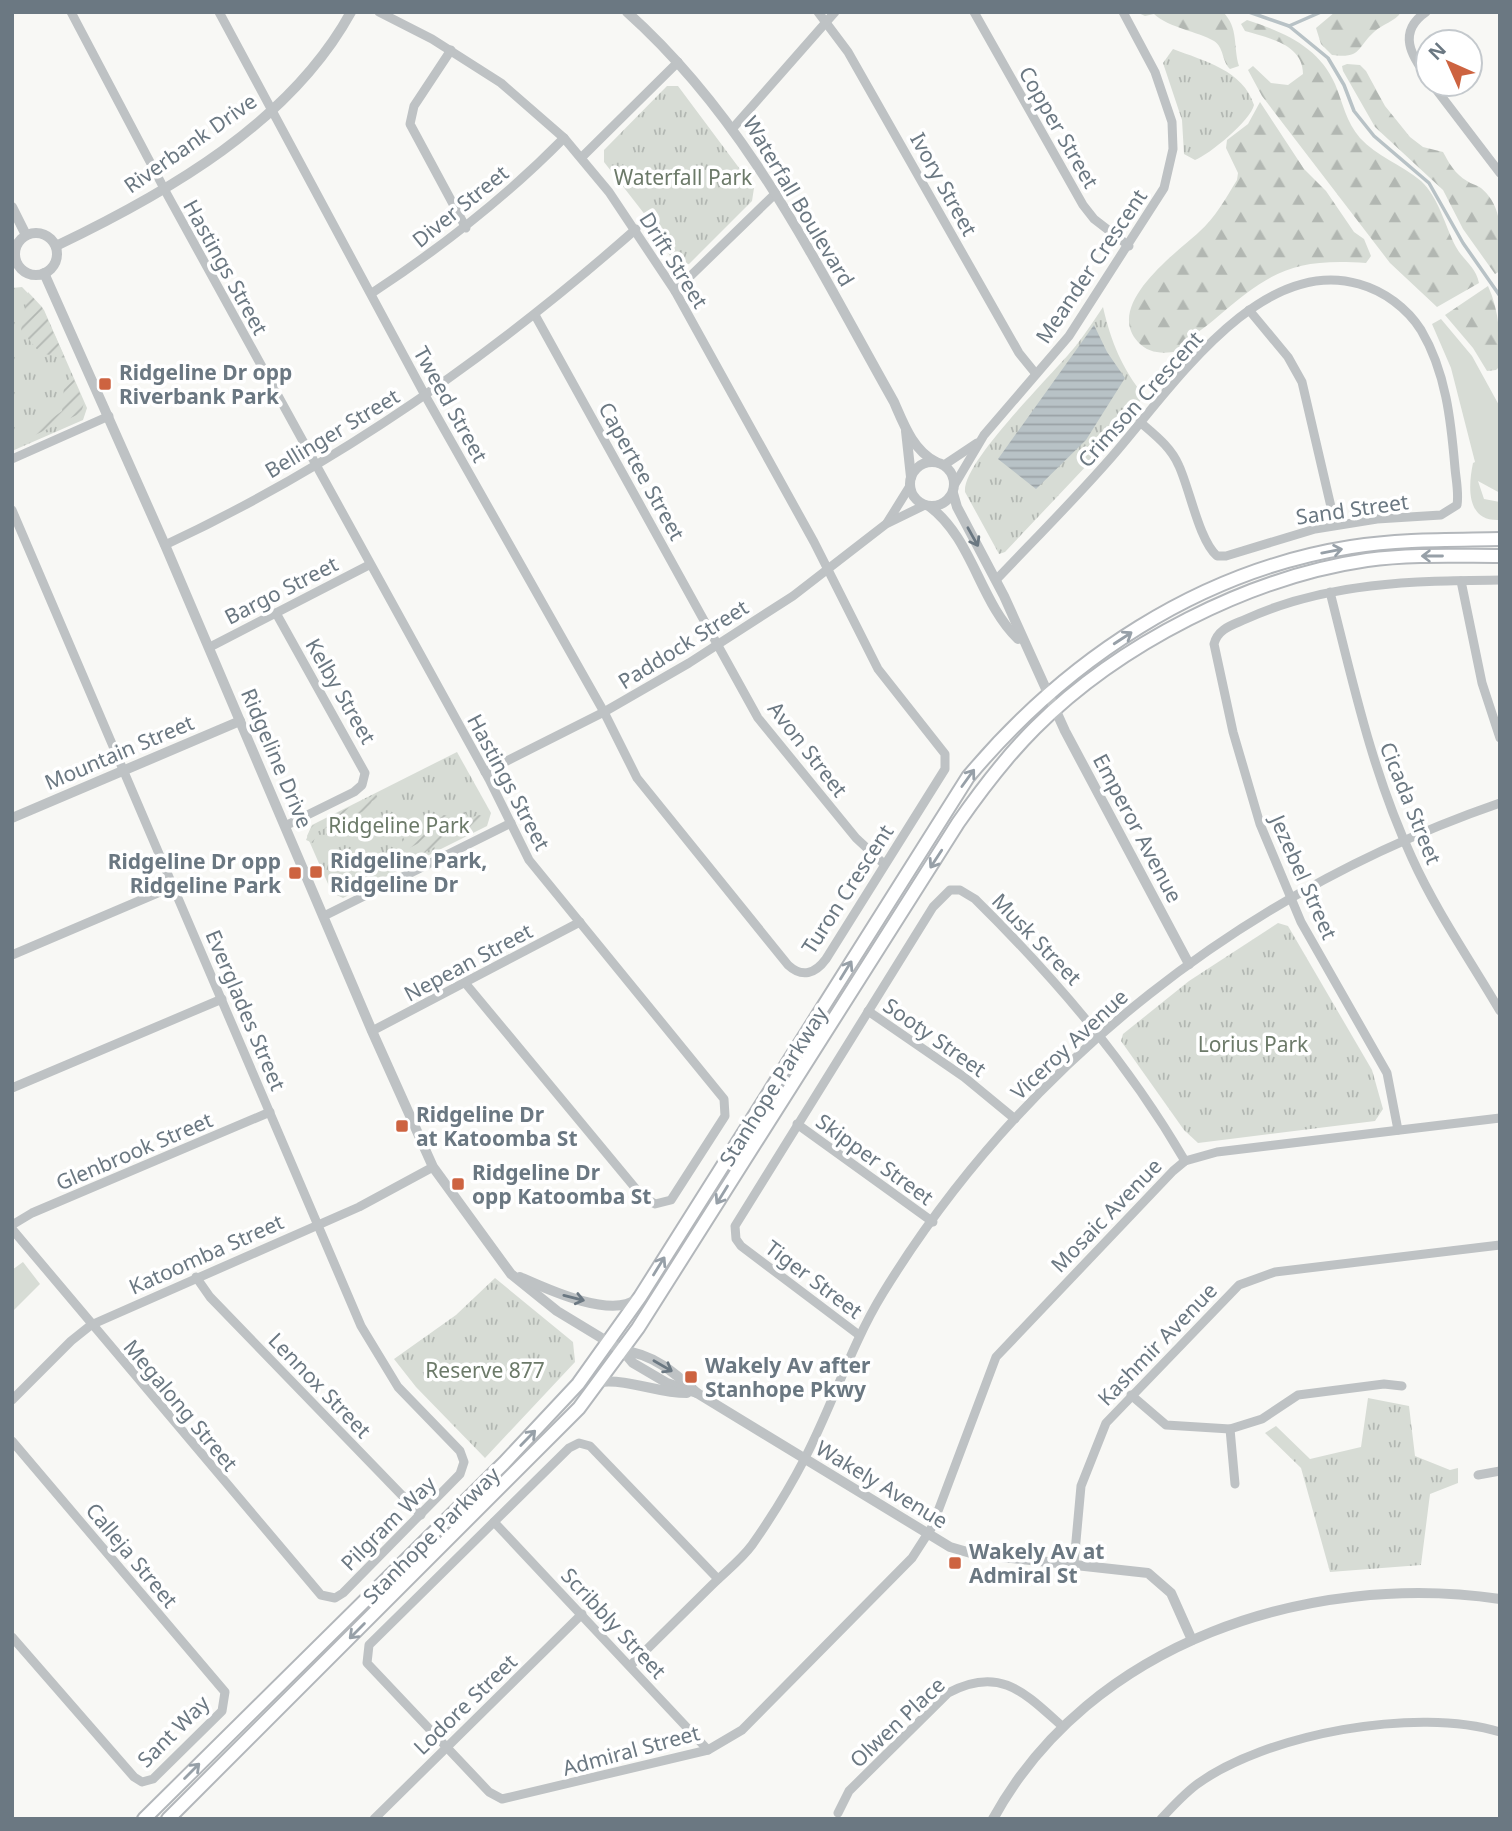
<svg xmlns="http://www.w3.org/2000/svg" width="1512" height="1831" viewBox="0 0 1512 1831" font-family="'Noto Sans',sans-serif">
	<defs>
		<pattern id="forest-firs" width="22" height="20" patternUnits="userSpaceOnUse" patternTransform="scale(1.75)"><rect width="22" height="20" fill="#d7dcd5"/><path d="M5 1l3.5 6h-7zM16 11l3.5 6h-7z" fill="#b2b7b2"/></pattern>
		<pattern id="park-tufts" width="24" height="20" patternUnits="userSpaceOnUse" patternTransform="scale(1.75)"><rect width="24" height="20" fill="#d7dcd5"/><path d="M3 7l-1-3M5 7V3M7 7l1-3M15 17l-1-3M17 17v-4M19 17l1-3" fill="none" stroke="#b2b7b2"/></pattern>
		<pattern id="garden-furrows" width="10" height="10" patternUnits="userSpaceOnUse" patternTransform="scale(1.75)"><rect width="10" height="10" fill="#d7dcd5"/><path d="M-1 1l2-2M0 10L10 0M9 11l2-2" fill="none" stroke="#b2b7b2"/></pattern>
		<pattern id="water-rules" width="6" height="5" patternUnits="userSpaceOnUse" patternTransform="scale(1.75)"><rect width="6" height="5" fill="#b8c2c6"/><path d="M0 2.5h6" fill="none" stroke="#9aa2a6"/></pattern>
	</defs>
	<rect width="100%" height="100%" fill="#f8f8f5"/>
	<!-- grass -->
	<g fill="#d7dcd5">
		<path d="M 1441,319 L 1472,356 L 1500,407 L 1500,493 L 1478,481 L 1484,499 L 1500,502 L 1500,520 C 1466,522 1468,487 1473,463 L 1475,462 L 1451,368 L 1432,324 Z"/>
		<polygon points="23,1262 40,1284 12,1312 12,1270"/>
	</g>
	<!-- forest -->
	<g fill="url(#forest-firs)">
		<path d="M 1136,12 L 1223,12 C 1239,28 1233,47 1239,66 L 1230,69 C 1222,62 1224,47 1214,41 C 1197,31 1169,28 1154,14 L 1145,16 Z"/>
		<path d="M 1335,12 L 1401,12 C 1395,22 1382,24 1374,32 C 1357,47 1362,59 1332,55 L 1321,44 L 1316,28 Z"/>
		<path d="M 1247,20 C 1284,32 1319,47 1335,84 C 1343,103 1346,122 1360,138 C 1376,156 1402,165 1421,181 C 1439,198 1445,226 1456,247 C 1463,260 1476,267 1479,283 L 1437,307 L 1390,263 L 1262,96 L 1248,70 L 1253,66 L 1271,83 L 1288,85 L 1303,74 C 1303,44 1268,38 1245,31 L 1241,24 Z"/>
		<path d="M 1347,64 L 1360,65 L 1366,71 L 1385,106 L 1410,137 L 1423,147 L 1443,152 C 1449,163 1455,174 1467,181 C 1471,184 1477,185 1481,188 C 1506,209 1500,242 1500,271 L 1495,274 L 1463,229 L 1443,190 L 1375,127 L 1343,71 L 1342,66 Z"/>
		<path d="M 1260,102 L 1304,169 L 1326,191 L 1354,232 L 1364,239 L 1371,256 L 1366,263 C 1292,258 1270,272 1215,319 C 1202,330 1189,337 1178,351 C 1164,354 1149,354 1138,342 C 1104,305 1175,254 1199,232 C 1215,218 1226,198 1237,180 L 1238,173 L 1226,148 L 1227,140 L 1248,124 Z"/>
		<path d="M 1488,286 C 1500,312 1500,339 1500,366 L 1496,370 L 1487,371 L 1473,348 L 1445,315 Z"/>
	</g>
	<!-- park -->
	<g fill="url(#park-tufts)">
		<path d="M 1173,49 C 1204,61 1243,70 1254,105 C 1251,120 1209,155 1195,160 L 1184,154 L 1182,120 L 1163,63 Z"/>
		<polygon points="667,86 678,86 754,188 752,201 689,264 676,266 646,216 604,162 604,150"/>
		<polygon points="22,287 44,310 87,408 83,420 12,451 12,288"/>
		<path d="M 1103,307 C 1111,342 1122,368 1144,396 L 1106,445 L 1005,552 L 999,554 L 965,492 C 962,461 1056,372 1078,343 C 1087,331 1095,319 1103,307 Z"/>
		<polygon points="457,752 491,813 487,826 343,898 332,893 307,836 312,825"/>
		<polygon points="1278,923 1288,926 1372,1070 1383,1109 1375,1121 1198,1143 1184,1130 1121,1041 1123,1034 1189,981"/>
		<polygon points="495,1278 573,1342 575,1362 485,1458 416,1387 394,1359 456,1315"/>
		<polygon points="1368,1398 1409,1406 1415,1456 1450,1470 1458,1468 1458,1483 1430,1494 1421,1565 1330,1572 1301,1468 1265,1433 1276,1426 1310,1459 1361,1447"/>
	</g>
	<!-- garden -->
	<g fill="url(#garden-furrows)">
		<polygon points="28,292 42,307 65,358 40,353 21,330"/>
		<polygon points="72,375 84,403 81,413 35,435 35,431 62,411 64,386"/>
		<polygon points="376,794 378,799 372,801 369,809 317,832 313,843 306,840 312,826"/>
		<polygon points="463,810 469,818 479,815 486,817 485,822 409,860 406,855 433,841"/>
		<polygon points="420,815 421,819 408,828 403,837 406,843 424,832 443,815 452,816 432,836 404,851 400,829"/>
	</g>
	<!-- water -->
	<polygon fill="url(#water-rules)" points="1094,325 1107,352 1125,378 1086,440 1036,489 998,459"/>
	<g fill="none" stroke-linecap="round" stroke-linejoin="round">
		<!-- stream -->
		<g stroke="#b8c2c6" stroke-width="3.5">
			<polyline points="1249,12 1289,26 1328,58 1344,85 1354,111 1374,136 1429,183 1463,243 1500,296"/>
			<polyline points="1289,26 1321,12"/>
		</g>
		<!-- secondary casing -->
		<g stroke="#b3b7bb" stroke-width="16">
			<g id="secondary">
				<path d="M 144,1819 L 504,1463 L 578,1384 L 640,1297 L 968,777 C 1066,660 1199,571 1351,547 C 1400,539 1450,540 1500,539"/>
				<path d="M 168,1819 L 579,1408 L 638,1328 L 958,823 C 981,790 1006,757 1035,728 C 1119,644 1250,577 1367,560 C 1411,554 1456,556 1500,556"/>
			</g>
		</g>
		<!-- minor -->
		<g stroke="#bec2c4" stroke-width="9">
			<polyline points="71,12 168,196 489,779 529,860 724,1099 725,1116 671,1200 655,1204 641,1195 466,984"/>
			<path d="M 219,12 L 426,397 L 604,712 L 637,778 L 788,965 C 802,978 815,974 826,959 L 945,769 L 945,754 L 878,669 L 814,542 L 675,291 L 609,192 L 564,138 L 501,83 L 432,39 L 379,12"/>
			<polyline points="818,12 848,52 1019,353 1036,374"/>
			<polyline points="974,12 1083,205 1094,219 1129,246"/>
			<path d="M 1426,12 C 1397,32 1411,56 1428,78"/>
			<polyline points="451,50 414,106 410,124 466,228"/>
			<polyline points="1432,84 1500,173"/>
			<polyline points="733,128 835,12"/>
			<polyline points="582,157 678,62"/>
			<polyline points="675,291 776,193"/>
			<path d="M 372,293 C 442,247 505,198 564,138"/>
			<polyline points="1249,310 1288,357 1302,382 1335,524"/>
			<polyline points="535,315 758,718 856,838 884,864"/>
			<polyline points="12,459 109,416"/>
			<polyline points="944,465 977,443"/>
			<polyline points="955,484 984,435 1069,336 1164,188 1173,149 1172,122 1155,72 1123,12"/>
			<polyline points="12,510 361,1326 398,1387 460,1451 464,1462 460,1474 343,1593 335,1598 321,1595 12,1229"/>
			<polyline points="887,523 910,486"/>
			<path d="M 165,545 C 339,464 493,355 636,229"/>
			<path d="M 996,580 C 1034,540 1073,501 1109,460 C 1167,395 1257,254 1359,284 C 1384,291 1407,308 1421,330 C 1446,372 1451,421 1455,468 C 1456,480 1459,493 1457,505 L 1441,515 L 1377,519 L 1315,529 L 1226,556 L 1217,556 C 1199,540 1190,490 1179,466 C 1171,447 1155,435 1140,422"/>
			<polyline points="1461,581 1482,683 1500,738"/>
			<path d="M 1330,592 C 1353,683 1372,772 1412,858 C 1436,911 1470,960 1500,1011"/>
			<polyline points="276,613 365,773 362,785 354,792 285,826"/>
			<polyline points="210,647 369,565"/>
			<polyline points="485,772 604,712 689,663 793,596 886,524 925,505"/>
			<polyline points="324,916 511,823"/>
			<polyline points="12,955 174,886"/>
			<polyline points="868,1011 964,1077 1015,1119"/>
			<polyline points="372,1031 580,922"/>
			<polyline points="12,1088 222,999"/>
			<polyline points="797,1124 933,1222"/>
			<path d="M 1398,1130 L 1387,1073 L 1301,922 L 1260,824 L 1233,732 L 1214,644 C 1218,628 1233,625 1246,619 C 1327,582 1413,581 1500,580"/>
			<polyline points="12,1225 32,1213 270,1112"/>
			<polyline points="196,1277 210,1297 421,1515"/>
			<path d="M 859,1335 L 741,1246 L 736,1239 L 735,1226 L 933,907 L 950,890 L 960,890 L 975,899 C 1056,979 1128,1063 1185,1161"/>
			<polyline points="1131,1395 1166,1425 1230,1429 1262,1419 1298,1395 1384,1384 1402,1386"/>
			<polyline points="12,1400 71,1341 91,1325 359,1207 433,1167"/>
			<polyline points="1230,1429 1235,1484"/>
			<polyline points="12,1441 225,1692 222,1711 153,1779 142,1782 134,1777 12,1637"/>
			<polyline points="1478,1475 1500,1471"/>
			<polyline points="494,1522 708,1750"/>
			<polyline points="1074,1563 1081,1486 1106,1423 1239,1285 1275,1272 1500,1245"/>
			<polyline points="718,1579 590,1446 579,1443 569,1448 369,1645 367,1663 489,1792 502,1799 708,1750 742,1730 912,1558 932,1527 996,1357 1173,1171 1185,1161 1217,1152 1500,1118"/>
			<path d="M 631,1665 C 658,1638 685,1612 712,1585 C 725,1572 741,1560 752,1545 C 771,1518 790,1487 805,1458 C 833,1404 851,1345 883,1293 C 1025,1062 1245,891 1500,803"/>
			<path d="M 838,1813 L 849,1791 L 948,1693 C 1000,1665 1025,1693 1063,1727"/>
			<polyline points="374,1819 582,1614"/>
			<path d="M 1161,1819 C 1172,1807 1183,1795 1196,1785 C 1265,1734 1417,1706 1500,1732"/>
		</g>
		<!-- tertiary -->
		<g stroke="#bec2c4" stroke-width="10">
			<path d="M 627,12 C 748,120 816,264 894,402 C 904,425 913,450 936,462"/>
			<polyline points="12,207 26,235"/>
			<circle cx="36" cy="254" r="21"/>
			<path d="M 56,246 C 167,193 290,123 351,12"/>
			<polyline points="44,273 165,545 372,1031 433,1167 511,1274 557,1311 623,1351 633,1363 667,1383 697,1393"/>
			<polyline points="906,431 911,477"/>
			<circle cx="932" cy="484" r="22"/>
			<polyline points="953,493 957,507 1004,596 1065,731 1189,964"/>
			<path d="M 929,506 C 973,539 979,601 1018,639"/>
			<polyline points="12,818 240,721"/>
			<path d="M 520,1277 C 547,1289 611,1319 637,1299"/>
			<path d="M 623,1351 C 652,1353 675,1373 697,1393 L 950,1547 L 974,1554 L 1148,1573 L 1171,1593 L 1192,1640"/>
			<path d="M 600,1382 C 630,1379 657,1393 687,1393"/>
			<path d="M 993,1819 C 1090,1642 1309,1571 1500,1599"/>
		</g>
		<!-- secondary -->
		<use href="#secondary" stroke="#fff" stroke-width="12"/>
	</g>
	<!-- one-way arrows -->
	<defs><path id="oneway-shaft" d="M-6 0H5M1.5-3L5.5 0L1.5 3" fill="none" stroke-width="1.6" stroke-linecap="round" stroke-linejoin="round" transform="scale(1.75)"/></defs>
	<g stroke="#6b7882">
		<use href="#oneway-shaft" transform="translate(973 537) rotate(61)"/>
		<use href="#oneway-shaft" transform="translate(574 1298) rotate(14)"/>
		<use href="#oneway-shaft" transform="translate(663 1366) rotate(30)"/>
	</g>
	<g stroke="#97a0a8">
		<use href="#oneway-shaft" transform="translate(1332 551) rotate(-11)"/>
		<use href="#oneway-shaft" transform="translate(1432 556) rotate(180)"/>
		<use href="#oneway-shaft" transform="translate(1123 638) rotate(-33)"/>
		<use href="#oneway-shaft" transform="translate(968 778) rotate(-54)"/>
		<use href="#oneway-shaft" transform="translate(936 859) rotate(123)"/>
		<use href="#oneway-shaft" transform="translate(846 970) rotate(-58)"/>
		<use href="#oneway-shaft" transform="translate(722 1195) rotate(122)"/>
		<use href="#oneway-shaft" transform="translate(659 1266) rotate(-58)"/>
		<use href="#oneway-shaft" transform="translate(528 1438) rotate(-46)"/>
		<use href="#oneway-shaft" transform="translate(357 1631) rotate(135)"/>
		<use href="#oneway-shaft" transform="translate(192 1771) rotate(-45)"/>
	</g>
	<!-- markers -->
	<g fill="#cd6340" stroke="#fff" stroke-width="2.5">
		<rect x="98" y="377" width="14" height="14" rx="3.5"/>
		<rect x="309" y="865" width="14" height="14" rx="3.5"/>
		<rect x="288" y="866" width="14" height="14" rx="3.5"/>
		<rect x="395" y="1119" width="14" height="14" rx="3.5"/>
		<rect x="451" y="1177" width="14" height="14" rx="3.5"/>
		<rect x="684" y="1370" width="14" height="14" rx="3.5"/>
		<rect x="948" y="1556" width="14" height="14" rx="3.5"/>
	</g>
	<g text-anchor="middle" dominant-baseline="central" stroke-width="7" stroke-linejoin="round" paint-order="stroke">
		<!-- street labels -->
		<g font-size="21" fill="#6b7882" stroke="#fff">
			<text transform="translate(1059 127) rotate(60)">Copper Street</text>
			<text transform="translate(190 143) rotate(-35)">Riverbank Drive</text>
			<text transform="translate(944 184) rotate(61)">Ivory Street</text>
			<text transform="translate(799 201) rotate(59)">Waterfall Boulevard</text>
			<text transform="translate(460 206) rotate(-39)">Diver Street</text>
			<text transform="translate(674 260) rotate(58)">Drift Street</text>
			<text transform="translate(1091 266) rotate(-56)">Meander Crescent</text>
			<text transform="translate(226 267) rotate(61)">Hastings Street</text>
			<text transform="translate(1140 399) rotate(-48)">Crimson Crescent</text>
			<text transform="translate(451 404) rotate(61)">Tweed Street</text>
			<text transform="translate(332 433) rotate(-31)">Bellinger Street</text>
			<text transform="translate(642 471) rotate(61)">Capertee Street</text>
			<text transform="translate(1352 509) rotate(-8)">Sand Street</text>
			<text transform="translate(281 590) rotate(-27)">Bargo Street</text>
			<text transform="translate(683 644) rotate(-32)">Paddock Street</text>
			<text transform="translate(341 691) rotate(60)">Kelby Street</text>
			<text transform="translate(808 749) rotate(52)">Avon Street</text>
			<text transform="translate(119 752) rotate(-23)">Mountain Street</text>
			<text transform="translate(277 758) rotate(67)">Ridgeline Drive</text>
			<text transform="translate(509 782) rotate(62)">Hastings Street</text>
			<text transform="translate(1411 803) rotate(68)">Cicada Street</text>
			<text transform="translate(1138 828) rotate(62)">Emperor Avenue</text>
			<text transform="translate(1304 877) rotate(66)">Jezebel Street</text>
			<text transform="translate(847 889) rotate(-57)">Turon Crescent</text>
			<text transform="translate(1037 939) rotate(46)">Musk Street</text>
			<text transform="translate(468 962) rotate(-28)">Nepean Street</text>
			<text transform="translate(246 1010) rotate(67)">Everglades Street</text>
			<text transform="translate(935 1037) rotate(35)">Sooty Street</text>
			<text transform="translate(1069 1044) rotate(-43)">Viceroy Avenue</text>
			<text transform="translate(773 1086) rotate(-58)">Stanhope Parkway</text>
			<text transform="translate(134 1151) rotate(-23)">Glenbrook Street</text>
			<text transform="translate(875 1159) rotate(36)">Skipper Street</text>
			<text transform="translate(1106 1215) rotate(-46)">Mosaic Avenue</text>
			<text transform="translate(206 1254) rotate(-24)">Katoomba Street</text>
			<text transform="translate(814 1279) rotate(37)">Tiger Street</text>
			<text transform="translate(1157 1344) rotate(-46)">Kashmir Avenue</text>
			<text transform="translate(320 1385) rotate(46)">Lennox Street</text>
			<text transform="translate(181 1405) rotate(50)">Megalong Street</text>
			<text transform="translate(882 1484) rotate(31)">Wakely Avenue</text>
			<text transform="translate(388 1523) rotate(-45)">Pilgram Way</text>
			<text transform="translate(431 1535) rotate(-45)">Stanhope Parkway</text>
			<text transform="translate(132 1555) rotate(50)">Calleja Street</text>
			<text transform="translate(614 1623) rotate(47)">Scribbly Street</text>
			<text transform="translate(465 1704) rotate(-44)">Lodore Street</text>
			<text transform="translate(897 1722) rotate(-43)">Olwen Place</text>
			<text transform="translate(173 1731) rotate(-45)">Sant Way</text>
			<text transform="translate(631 1750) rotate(-15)">Admiral Street</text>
		</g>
		<!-- park labels -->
		<g font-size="21" fill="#6c7a69" stroke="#fff">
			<text x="683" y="177">Waterfall Park</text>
			<text x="399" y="825">Ridgeline Park</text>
			<text x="1253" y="1044">Lorius Park</text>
			<text x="485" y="1370">Reserve 877</text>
		</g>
		<!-- poi labels -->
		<g font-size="21" font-weight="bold" fill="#6b7882" stroke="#fff" text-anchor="start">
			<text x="119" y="372">Ridgeline Dr opp<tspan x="119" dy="24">Riverbank Park</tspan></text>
			<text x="330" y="860">Ridgeline Park,<tspan x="330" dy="24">Ridgeline Dr</tspan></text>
			<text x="281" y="861" text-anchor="end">Ridgeline Dr opp<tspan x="281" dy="24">Ridgeline Park</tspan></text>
			<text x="416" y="1114">Ridgeline Dr<tspan x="416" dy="24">at Katoomba St</tspan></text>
			<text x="472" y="1172">Ridgeline Dr<tspan x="472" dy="24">opp Katoomba St</tspan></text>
			<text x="705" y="1365">Wakely Av after<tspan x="705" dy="24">Stanhope Pkwy</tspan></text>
			<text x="969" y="1551">Wakely Av at<tspan x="969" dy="24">Admiral St</tspan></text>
		</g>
	</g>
	<!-- border -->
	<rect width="1512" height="1831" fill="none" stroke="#6b7882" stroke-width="28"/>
	<!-- north arrow -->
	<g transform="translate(1449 63) rotate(315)"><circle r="33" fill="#ffffff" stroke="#c4c9cd" stroke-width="2"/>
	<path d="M0-5L12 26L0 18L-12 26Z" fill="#cd6340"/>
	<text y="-10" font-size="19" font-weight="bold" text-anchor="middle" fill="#6b7882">N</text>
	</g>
</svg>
